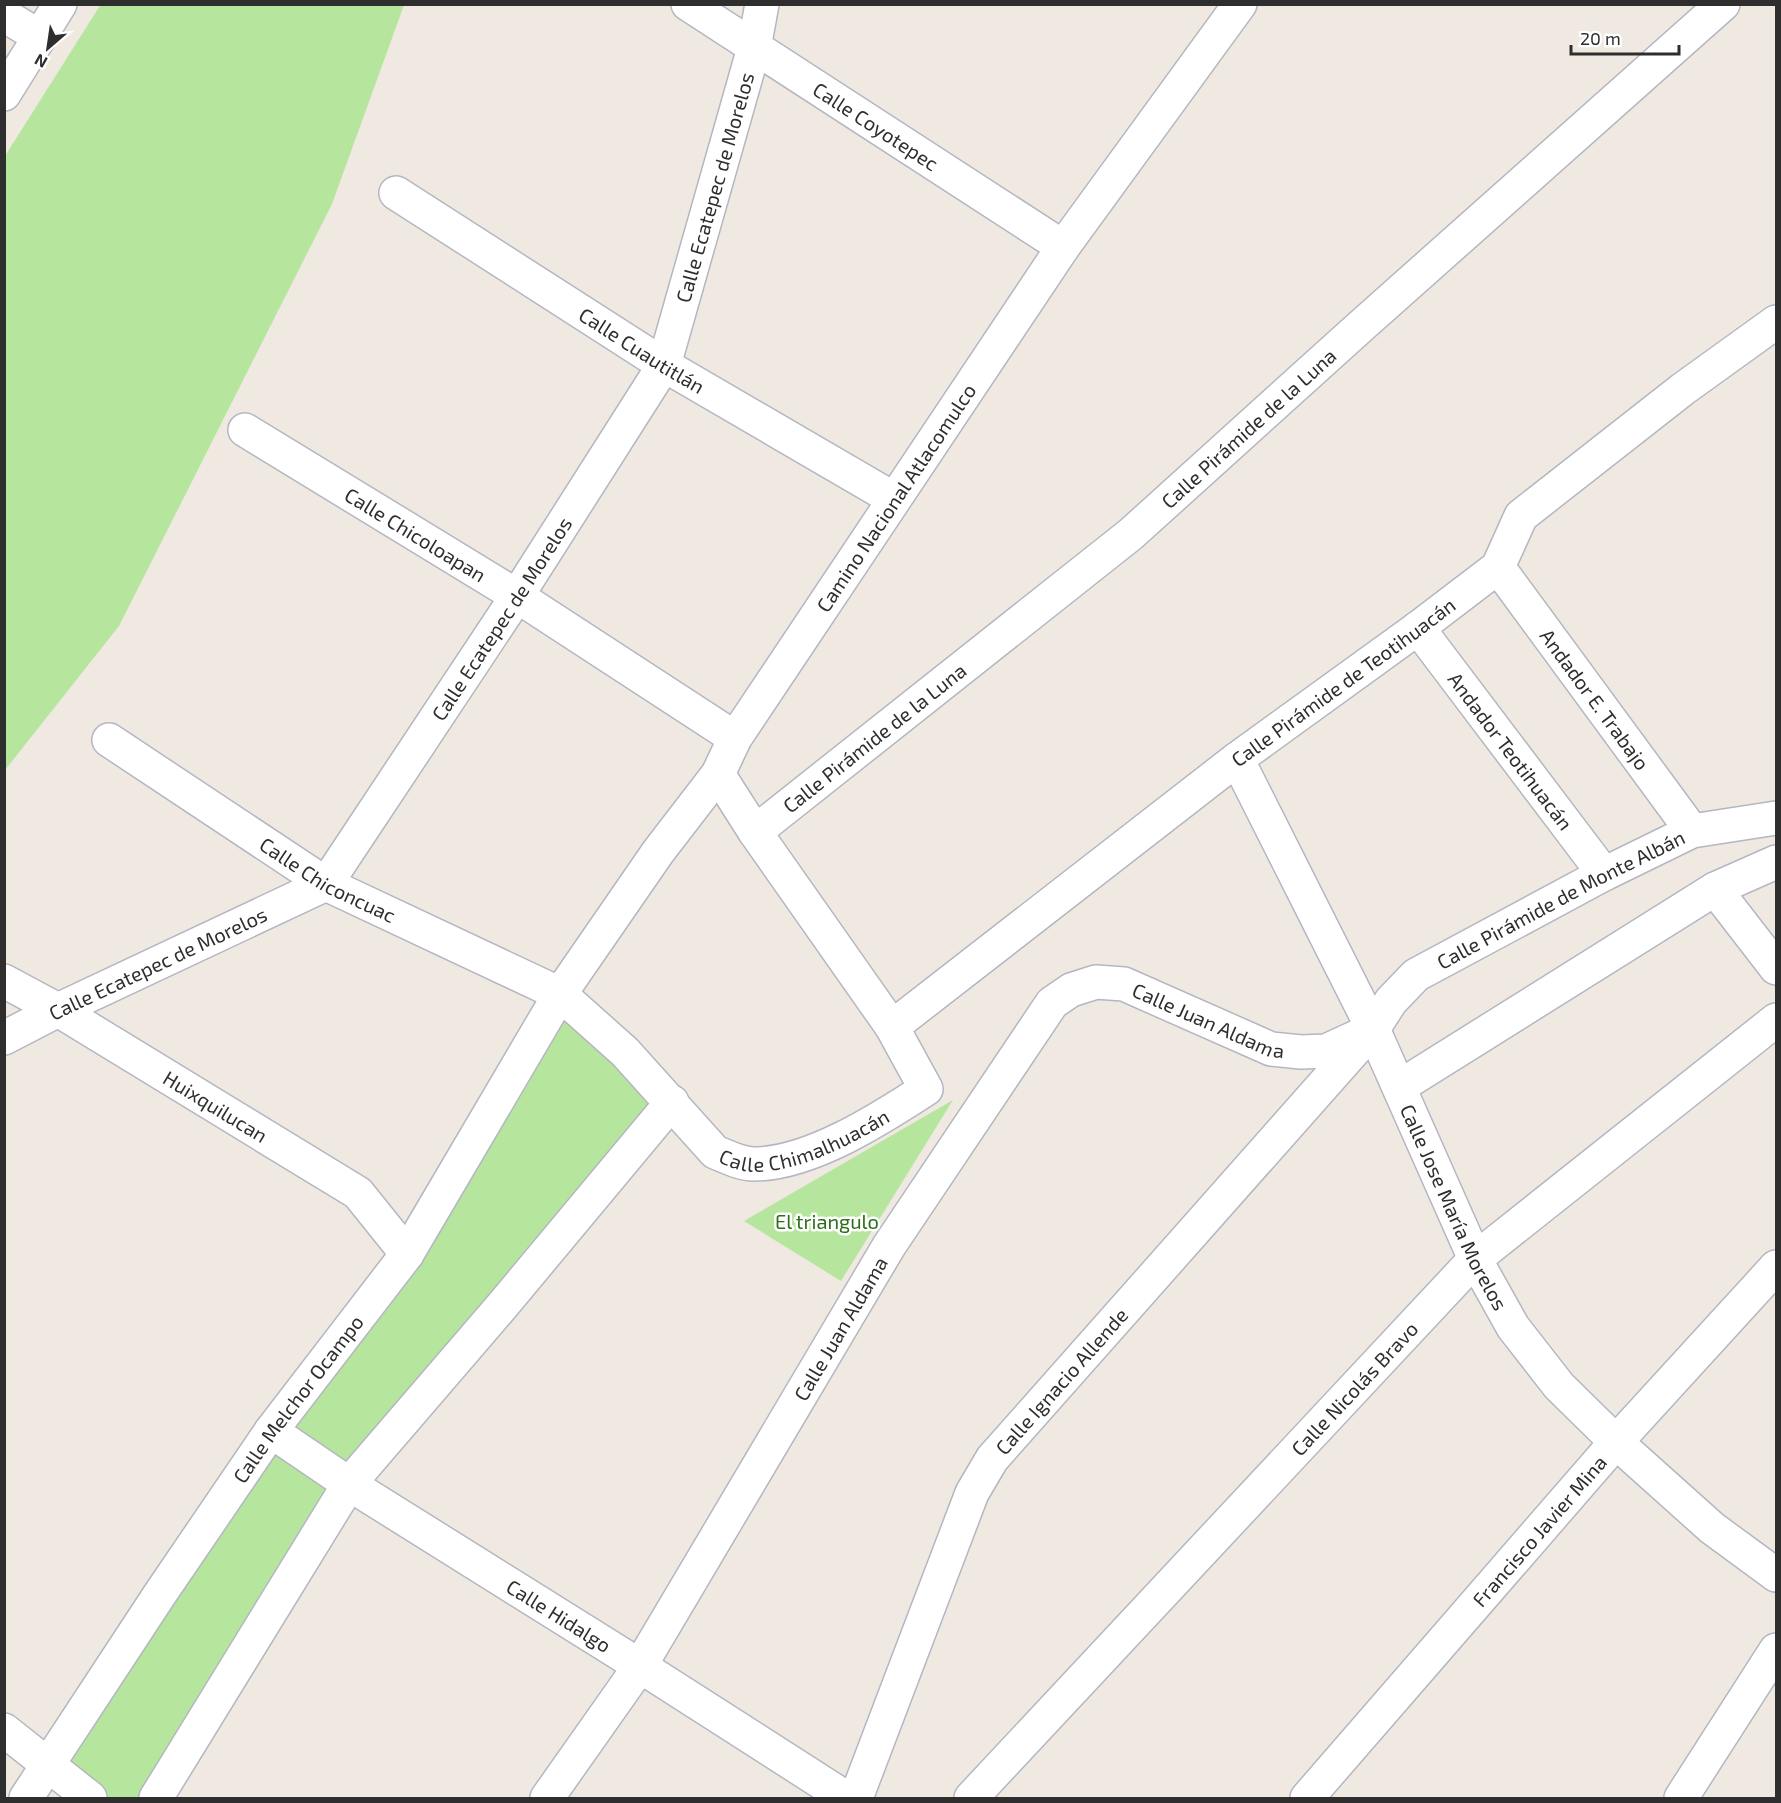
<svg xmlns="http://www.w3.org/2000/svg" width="1781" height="1803" viewBox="0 0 1781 1803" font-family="'Exo 2',sans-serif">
	<rect width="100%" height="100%" fill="#efe9e1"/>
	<!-- green -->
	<g fill="#b6e59e">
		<polygon points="101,4 404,5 332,204 119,626 5,770 5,156"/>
		<polygon points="560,994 672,1102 349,1484 157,1798 90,1798 48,1765"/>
		<polygon points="953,1100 841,1281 744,1221"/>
	</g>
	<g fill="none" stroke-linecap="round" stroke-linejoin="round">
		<!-- minor casing -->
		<g stroke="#b4b7c1" stroke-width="36">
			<g id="minor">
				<path id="s1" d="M 688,4 L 1063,247"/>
				<polyline points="4,15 40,37"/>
				<polyline points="4,94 60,4"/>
				<path id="s2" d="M 396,193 L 664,365 L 894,499"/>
				<path id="s3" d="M 245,430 L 517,596 L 735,738"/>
				<path id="s4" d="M 1498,567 L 1692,831"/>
				<path id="s5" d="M 1418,628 L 1604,874"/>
				<path id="s6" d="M 109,740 L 326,884 L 560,994 L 625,1052 L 715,1152 C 728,1157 740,1164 754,1164 C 810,1164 880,1119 926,1089 L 892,1027 L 755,832 L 718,774"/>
				<path id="s7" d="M 1237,759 L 1373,1029 L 1475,1259 L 1513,1327 L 1559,1386 L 1616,1442 L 1712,1528 L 1776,1575"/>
				<path id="s8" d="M 755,832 L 1131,534 L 1360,327 L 1723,4"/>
				<polyline points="1715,889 1776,968"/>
				<path id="s9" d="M 4,981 L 58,1010 L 358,1193 L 407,1254"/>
				<path id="s10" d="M 892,1027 L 1237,759 L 1418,628 L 1498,567 L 1521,516 L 1683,389 L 1776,322"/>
				<path id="s11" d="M 4,1038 L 58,1010 L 326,884 L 517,596 L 664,365 L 754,48 L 762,4"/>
				<polyline points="1399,1087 1715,889 1776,862"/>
				<path id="s12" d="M 271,1431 L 349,1484 L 640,1666 L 846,1798"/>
				<polyline points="4,1730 90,1798"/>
				<path id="s13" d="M 26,1798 L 160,1594 L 271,1431 L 407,1254 L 560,994 L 658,852 L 718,774 L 735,738 L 1063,247 L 1240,4"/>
				<polyline points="156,1798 349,1484 502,1306 672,1102"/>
				<path id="s14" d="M 547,1798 L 640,1666 L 889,1246 L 1052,1003 L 1071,990 L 1096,982 L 1124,984 L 1271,1049 L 1301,1052 L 1326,1051 L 1363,1034"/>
				<path id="s15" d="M 856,1798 L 972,1493 L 992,1459 L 1373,1029 L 1391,1001 L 1416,975 L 1604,874 L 1692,831 L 1776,818"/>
				<path id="s16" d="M 971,1798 L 1475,1259 L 1776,1020"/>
				<path id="s17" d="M 1307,1798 L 1616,1442 L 1776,1267"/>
				<polyline points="1681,1798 1776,1650"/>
			</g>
		</g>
		<!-- minor -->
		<use href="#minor" stroke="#fff" stroke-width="33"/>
	</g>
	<g text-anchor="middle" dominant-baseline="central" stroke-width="5" stroke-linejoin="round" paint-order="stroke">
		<!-- street labels -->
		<g font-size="20" fill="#2e2e2e" stroke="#fff">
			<text stroke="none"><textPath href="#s1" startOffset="224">Calle Coyotepec</textPath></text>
			<text stroke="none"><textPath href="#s11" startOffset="1161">Calle Ecatepec de Morelos</textPath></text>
			<text stroke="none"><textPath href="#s2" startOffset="292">Calle Cuautitlán</textPath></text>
			<text stroke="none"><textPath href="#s8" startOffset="638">Calle Pirámide de la Luna</textPath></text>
			<text stroke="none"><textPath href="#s13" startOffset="1566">Camino Nacional Atlacomulco</textPath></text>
			<text stroke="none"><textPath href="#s3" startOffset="200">Calle Chicoloapan</textPath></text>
			<text stroke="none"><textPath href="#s11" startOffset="675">Calle Ecatepec de Morelos</textPath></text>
			<text stroke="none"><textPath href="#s10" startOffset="568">Calle Pirámide de Teotihuacán</textPath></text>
			<text stroke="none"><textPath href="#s4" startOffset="164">Andador E. Trabajo</textPath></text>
			<text stroke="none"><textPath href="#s8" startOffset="152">Calle Pirámide de la Luna</textPath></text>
			<text stroke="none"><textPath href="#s5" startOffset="154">Andador Teotihuacán</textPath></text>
			<text stroke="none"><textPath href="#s6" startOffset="260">Calle Chiconcuac</textPath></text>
			<text stroke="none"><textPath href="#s15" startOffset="1173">Calle Pirámide de Monte Albán</textPath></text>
			<text stroke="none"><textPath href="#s11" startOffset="171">Calle Ecatepec de Morelos</textPath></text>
			<text stroke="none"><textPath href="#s14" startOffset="1112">Calle Juan Aldama</textPath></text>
			<text stroke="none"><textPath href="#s9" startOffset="246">Huixquilucan</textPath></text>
			<text stroke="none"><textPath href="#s6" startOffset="836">Calle Chimalhuacán</textPath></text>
			<text stroke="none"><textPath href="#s7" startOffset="498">Calle Jose María Morelos</textPath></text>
			<text stroke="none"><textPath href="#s14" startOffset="554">Calle Juan Aldama</textPath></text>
			<text stroke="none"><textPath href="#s15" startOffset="470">Calle Ignacio Allende</textPath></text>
			<text stroke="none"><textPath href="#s16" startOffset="561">Calle Nicolás Bravo</textPath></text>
			<text stroke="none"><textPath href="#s13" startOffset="483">Calle Melchor Ocampo</textPath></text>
			<text stroke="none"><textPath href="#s17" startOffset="354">Francisco Javier Mina</textPath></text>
			<text stroke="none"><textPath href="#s12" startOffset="342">Calle Hidalgo</textPath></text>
		</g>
		<!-- park labels -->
		<g font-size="20" fill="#2c6e1b" stroke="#fff">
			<text x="827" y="1221">El triangulo</text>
		</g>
	</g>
	<!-- border -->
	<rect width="1781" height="1803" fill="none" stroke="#2e2e2e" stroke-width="12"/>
	<!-- north arrow -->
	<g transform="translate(48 48) rotate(209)" stroke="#ffffff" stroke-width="4.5" paint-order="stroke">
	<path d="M0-4.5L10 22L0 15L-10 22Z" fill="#2e2e2e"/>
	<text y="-9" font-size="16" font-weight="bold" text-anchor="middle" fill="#2e2e2e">N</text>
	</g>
	<!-- scale -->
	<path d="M1571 45v9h108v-9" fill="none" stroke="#2e2e2e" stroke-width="3"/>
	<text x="1580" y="45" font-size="18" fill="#2e2e2e" stroke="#ffffff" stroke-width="4.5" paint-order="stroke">20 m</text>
</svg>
